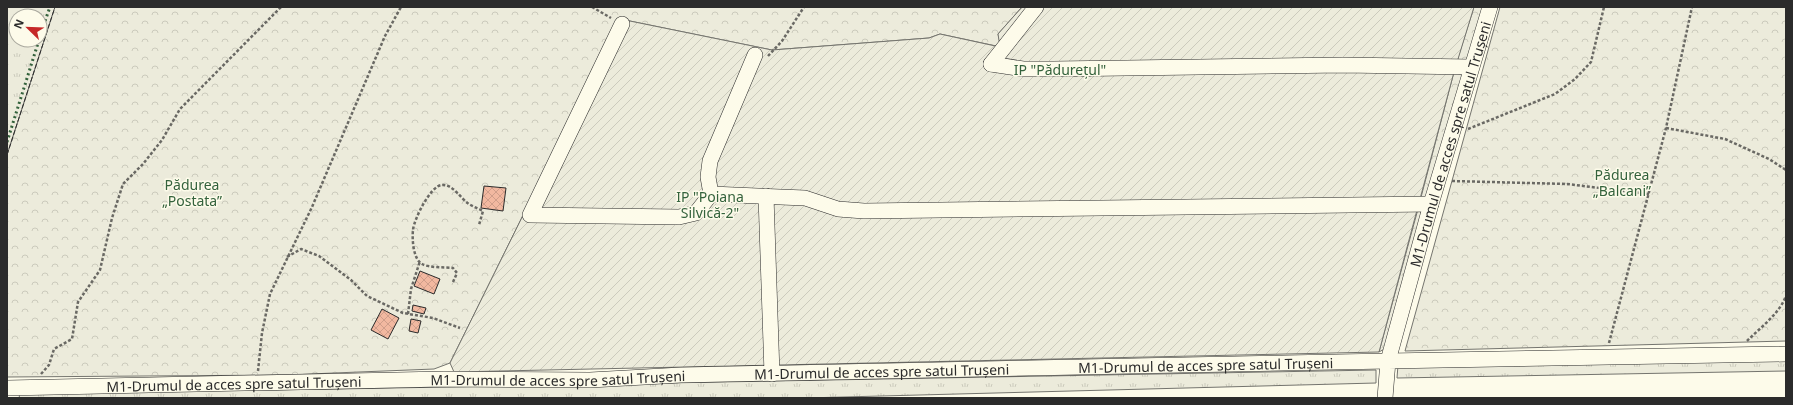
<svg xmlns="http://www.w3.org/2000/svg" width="1793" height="405" viewBox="0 0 1793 405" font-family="'Noto Sans',sans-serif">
	<defs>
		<pattern id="grass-tufts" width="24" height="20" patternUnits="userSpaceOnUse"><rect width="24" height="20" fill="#ecebdb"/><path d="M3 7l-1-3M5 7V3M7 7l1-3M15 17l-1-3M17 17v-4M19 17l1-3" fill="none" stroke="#cbcabc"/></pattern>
		<pattern id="forest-crowns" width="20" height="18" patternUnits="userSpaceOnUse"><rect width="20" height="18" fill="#ecebdb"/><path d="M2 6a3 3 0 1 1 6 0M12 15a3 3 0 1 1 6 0" fill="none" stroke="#cbcabc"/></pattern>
		<pattern id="garden-furrows" width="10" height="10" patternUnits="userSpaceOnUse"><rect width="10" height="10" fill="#ecebdb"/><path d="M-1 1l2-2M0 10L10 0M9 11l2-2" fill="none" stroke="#cbcabc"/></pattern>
		<pattern id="building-cross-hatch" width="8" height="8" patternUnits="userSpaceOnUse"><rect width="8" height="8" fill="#f2b8a0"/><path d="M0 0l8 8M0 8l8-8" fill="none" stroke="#d09e8a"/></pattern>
	</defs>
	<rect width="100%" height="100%" fill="#fdfbea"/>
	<!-- grass -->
	<g fill="url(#grass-tufts)" stroke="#74746e" fill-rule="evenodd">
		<path d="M 7,7 L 55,7 L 7,155 ZM 16,16 L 40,16 L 40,40 L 16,40 Z"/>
		<polygon points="1786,359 1786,371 1397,378 1398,365"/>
		<polygon points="1376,370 1376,383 805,398 19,398 20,393 337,389"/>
	</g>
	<!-- forest -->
	<g fill="url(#forest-crowns)" stroke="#74746e">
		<polygon points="55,7 1022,7 998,34 1001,47 940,34 929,38 772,50 620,19 450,363 434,369 284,375 7,377 7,155"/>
		<polygon points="1474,7 1486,7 1468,61 1456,64"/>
		<polygon points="1500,7 1786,7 1786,341 1405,351"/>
		<polygon points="1454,72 1464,76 1427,198 1420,201"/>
		<polygon points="1418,209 1423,215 1386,348 1379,352"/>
	</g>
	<!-- garden -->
	<polygon fill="url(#garden-furrows)" stroke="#74746e" points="1022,7 1474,7 1454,72 1379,352 454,372 450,363 620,19 772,50 929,38 940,34 1000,47 998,34"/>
	<!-- building -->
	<g fill="url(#building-cross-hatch)" stroke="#2b2b2b">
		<polygon points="484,186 506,188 503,211 481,208"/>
		<polygon points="420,271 440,279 434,294 414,286"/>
		<polygon points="413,305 426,308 424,314 412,311"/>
		<polygon points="382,309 399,318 388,339 371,330"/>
		<polygon points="411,319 421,321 418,333 409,331"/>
	</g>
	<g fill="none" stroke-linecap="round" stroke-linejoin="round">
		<!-- minor casing -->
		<g stroke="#2b2b2b" stroke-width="16">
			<g id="minor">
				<polyline points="622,24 530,215 679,217 696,213 711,194 805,198 838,209 864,211 1431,204"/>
				<polyline points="991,64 1023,69 1053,69 1343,65 1471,67"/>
				<polyline points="991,64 1036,7"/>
				<polyline points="711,194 708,177 710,161 755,55"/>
				<polyline points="766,196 772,374"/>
				<path id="s1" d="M 7,388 L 444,379 L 590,380 L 681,375 L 1388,361 L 1431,204 L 1490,7"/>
				<polyline points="1385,398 1388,361 1786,354"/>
			</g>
		</g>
		<!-- path -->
		<g stroke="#6a6964" stroke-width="2.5" stroke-dasharray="3 2" stroke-linecap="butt">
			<polyline points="592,7 611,18"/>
			<polyline points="768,56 782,41 804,7"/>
			<polyline points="1666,128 1725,139 1769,159 1786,170"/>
			<polyline points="1468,129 1555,94 1575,79 1591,62 1604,7"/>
			<polyline points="1452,181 1567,184 1649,194"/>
			<polyline points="287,257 301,249 319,256 351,280 367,296 403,313 433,318 460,328"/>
			<path d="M 453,282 L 457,273 L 453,268 C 444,267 429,268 422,264 C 413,259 412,239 413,230 C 414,219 431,185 442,185 C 453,184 461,199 469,204 C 474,207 479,209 483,211 L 479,225"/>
			<polyline points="408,314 411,289 420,261"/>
			<path d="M 1747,341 C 1761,327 1779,314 1786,296"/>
			<polyline points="1609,343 1666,128 1692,7"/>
			<polyline points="258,371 262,333 270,294 312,207 385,36 401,7"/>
			<polyline points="41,374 49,365 54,349 72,339 78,302 100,270 112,218 123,184 143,164 162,140 180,109 281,7"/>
		</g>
		<!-- minor -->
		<use href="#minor" stroke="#fdfbea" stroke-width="15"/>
		<!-- hedge -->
		<g stroke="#34623c" stroke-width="3" stroke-dasharray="2 3" stroke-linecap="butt">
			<polyline points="40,35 50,7"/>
			<polyline points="7,142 39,40"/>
		</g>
		<!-- fence -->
		<polyline stroke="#2b2b2b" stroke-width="1" stroke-dasharray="5 2" stroke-linecap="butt" points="7,155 55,7"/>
	</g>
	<g text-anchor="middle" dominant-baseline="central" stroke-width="3" stroke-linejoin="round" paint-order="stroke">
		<!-- park labels -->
		<g font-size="14" fill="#34623c" stroke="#fdfbea">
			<text x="1060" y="69">IP "Pădurețul"</text>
			<text x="1622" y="174">Pădurea<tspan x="1622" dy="16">„Balcani”</tspan></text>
			<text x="192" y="184">Pădurea<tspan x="192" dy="16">„Postata”</tspan></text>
			<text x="710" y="196">IP "Poiana<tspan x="710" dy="16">Silvică-2"</tspan></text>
		</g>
		<!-- street labels -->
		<g font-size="14" fill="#2b2b2b" stroke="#fdfbea">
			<text stroke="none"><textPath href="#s1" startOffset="1607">M1-Drumul de acces spre satul Trușeni</textPath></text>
			<text stroke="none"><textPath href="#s1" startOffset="1199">M1-Drumul de acces spre satul Trușeni</textPath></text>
			<text stroke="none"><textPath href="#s1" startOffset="875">M1-Drumul de acces spre satul Trușeni</textPath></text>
			<text stroke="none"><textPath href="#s1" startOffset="551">M1-Drumul de acces spre satul Trușeni</textPath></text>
			<text stroke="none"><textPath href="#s1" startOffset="227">M1-Drumul de acces spre satul Trușeni</textPath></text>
		</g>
	</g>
	<!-- border -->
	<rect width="1793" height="405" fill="none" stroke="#2b2b2b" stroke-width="16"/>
	<!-- north arrow -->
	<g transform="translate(28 28) rotate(293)"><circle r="19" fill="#fdfbea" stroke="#a9a89e"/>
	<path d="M0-3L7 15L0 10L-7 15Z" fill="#c62828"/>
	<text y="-6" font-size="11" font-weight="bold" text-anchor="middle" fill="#2b2b2b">N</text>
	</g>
</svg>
